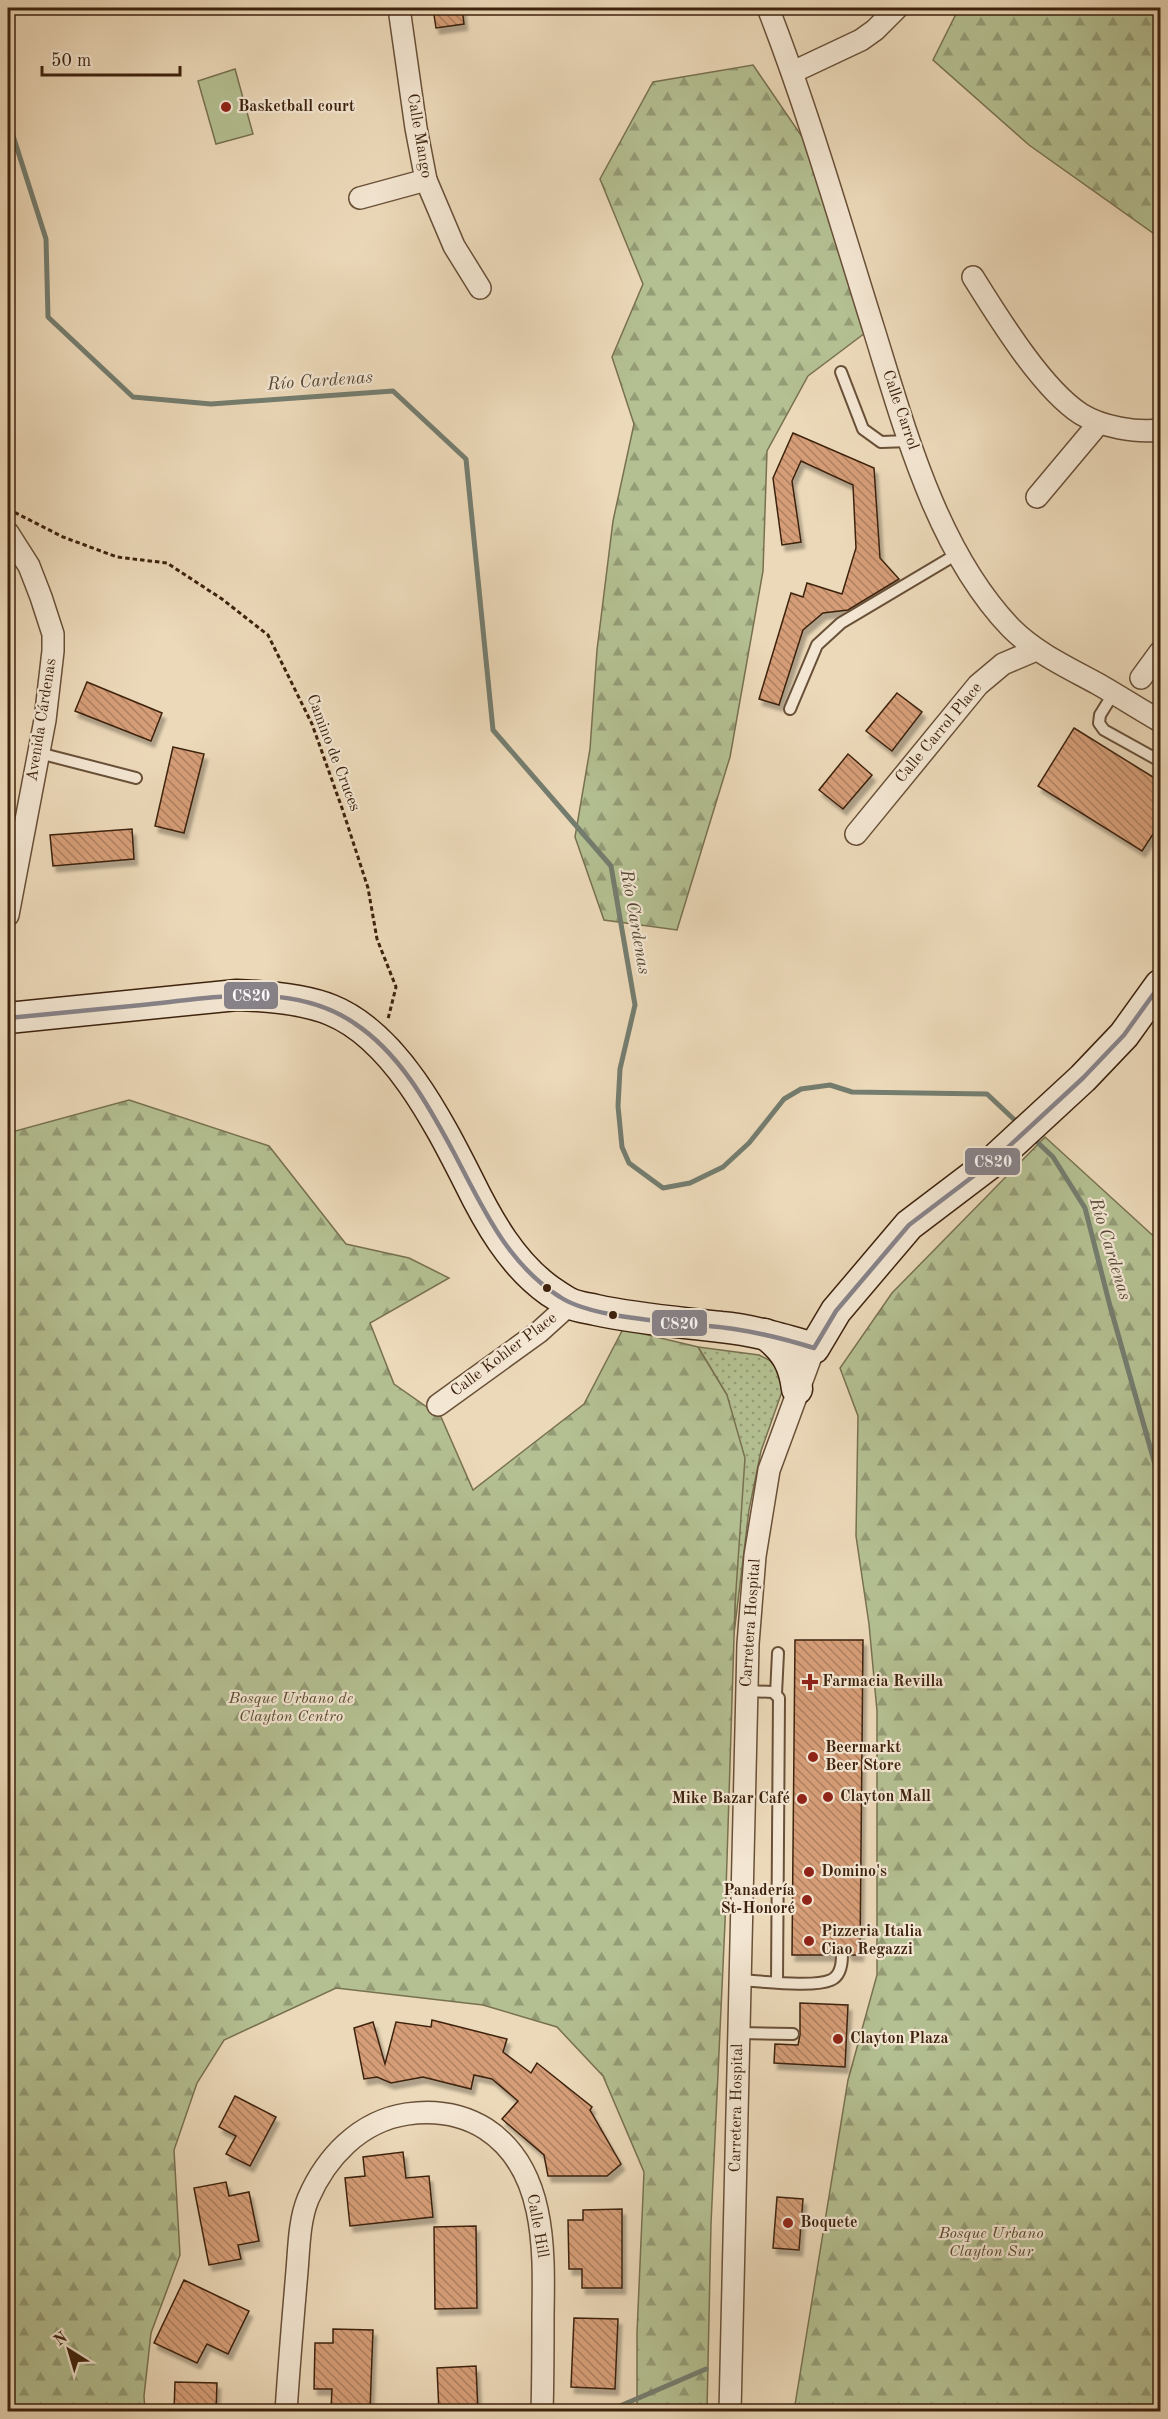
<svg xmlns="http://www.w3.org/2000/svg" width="1168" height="2419" viewBox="0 0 1168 2419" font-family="'Old Standard TT',serif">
	<defs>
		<pattern id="grass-dots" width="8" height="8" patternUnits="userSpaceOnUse" patternTransform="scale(1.5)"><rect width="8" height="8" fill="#b4c092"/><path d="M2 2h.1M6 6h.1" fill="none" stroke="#949c76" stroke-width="1.8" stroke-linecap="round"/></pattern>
		<pattern id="forest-firs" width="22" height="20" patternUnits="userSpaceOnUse" patternTransform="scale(1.5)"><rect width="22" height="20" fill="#b4c092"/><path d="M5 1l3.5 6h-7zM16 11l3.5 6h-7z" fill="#949c76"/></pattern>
		<pattern id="building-back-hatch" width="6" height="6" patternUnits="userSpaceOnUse" patternTransform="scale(1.5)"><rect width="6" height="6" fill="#d69e78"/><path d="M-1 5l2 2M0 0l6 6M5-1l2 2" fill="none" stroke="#af8061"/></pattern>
		<filter id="shadow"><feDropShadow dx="3.5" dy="6" stdDeviation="1.5" flood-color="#0004"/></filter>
	</defs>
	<rect width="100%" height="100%" fill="#ecd9b9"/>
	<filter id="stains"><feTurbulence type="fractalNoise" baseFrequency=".00333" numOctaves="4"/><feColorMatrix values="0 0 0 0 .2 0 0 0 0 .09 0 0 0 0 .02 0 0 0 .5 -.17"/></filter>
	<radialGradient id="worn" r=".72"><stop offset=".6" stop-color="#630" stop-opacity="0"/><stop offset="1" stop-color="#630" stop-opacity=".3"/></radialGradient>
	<!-- grass -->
	<polygon fill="url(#grass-dots)" stroke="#787150" stroke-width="1.5" points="698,1347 759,1355 779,1365 785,1383 761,1451 749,1510 734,1634 735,1605 727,1395"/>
	<!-- forest -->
	<g fill="url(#forest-firs)" stroke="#787150" stroke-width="1.5">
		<polygon points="959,8 1160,8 1160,238 1029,145 933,60"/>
		<polygon points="753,65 835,185 865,333 808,376 767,451 763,571 730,757 677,930 604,920 575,837 590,749 597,650 613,521 634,424 612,357 643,284 600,179 653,82"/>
		<polygon points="129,1100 269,1146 346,1244 409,1258 449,1278 370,1323 394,1384 441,1417 473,1490 584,1404 623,1329 698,1347 727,1395 745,1458 735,1605 725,1923 711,2224 707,2411 637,2411 637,2333 644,2172 603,2076 557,2027 483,2005 336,1988 224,2040 197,2083 174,2150 180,2255 151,2333 144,2396 145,2411 8,2412 8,1133"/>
		<polygon points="1045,1137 1160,1242 1160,2411 794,2411 848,2080 877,1975 877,1711 869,1624 856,1536 858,1416 840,1368 892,1293"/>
	</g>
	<!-- garden -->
	<polygon fill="#b4c092" stroke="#787150" stroke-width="1.5" points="235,69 253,134 216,144 198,81"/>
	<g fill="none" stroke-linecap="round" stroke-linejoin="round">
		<!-- stream -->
		<g stroke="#747d6f" stroke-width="5">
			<polyline points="8,120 46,239 48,317 133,397 211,404 393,391 466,459 493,730 611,866 635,1005 620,1069 618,1106 622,1147 629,1163 663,1188 690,1183 723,1167 749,1143 784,1099 801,1089 830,1085 852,1092 987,1094 1020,1125"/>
			<polyline points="1033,1138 1053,1157 1085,1208 1110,1306 1160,1482"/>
			<polyline points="606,2412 706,2369"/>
		</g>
	</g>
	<!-- building -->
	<g fill="url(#building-back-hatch)" stroke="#3d220d" stroke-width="1.5" filter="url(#shadow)">
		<polygon points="433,8 462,8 464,24 436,28"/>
		<polygon points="793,433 874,468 880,558 899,579 848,610 823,613 803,630 779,705 759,699 791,593 803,597 807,583 842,594 856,548 853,485 801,461 792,481 801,542 782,545 773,478"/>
		<polygon points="87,682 162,713 151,741 75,711"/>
		<polygon points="897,693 922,712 892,751 866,731"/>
		<polygon points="1074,728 1161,782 1161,822 1142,851 1038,786"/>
		<polygon points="173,747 204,754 184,833 155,826"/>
		<polygon points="848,754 872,775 843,809 819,790"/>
		<polygon points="132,829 134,859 53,866 50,835"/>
		<polygon points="795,1640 863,1640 860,1955 849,1955 846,1949 842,1948 836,1951 835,1955 792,1955"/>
		<polygon points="800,2003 848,2005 845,2067 774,2063 775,2044 798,2045 800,2035"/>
		<polygon points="432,2020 507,2039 503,2052 531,2073 537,2063 592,2107 590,2110 621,2164 607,2176 548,2176 544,2155 502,2119 518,2101 492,2079 474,2075 471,2089 423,2077 391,2083 377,2077 364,2079 354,2028 373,2022 385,2064 396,2022 431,2027"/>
		<polygon points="235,2096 276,2117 250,2166 226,2154 236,2136 219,2127"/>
		<polygon points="403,2152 406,2178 429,2176 433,2217 350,2226 345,2178 365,2176 363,2157"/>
		<polygon points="226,2182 229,2196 249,2192 259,2241 238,2245 241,2259 209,2265 194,2188"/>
		<polygon points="777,2197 803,2199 799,2250 773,2248"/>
		<polygon points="622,2209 622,2288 582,2288 582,2269 569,2269 568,2220 583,2220 583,2210"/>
		<polygon points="476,2226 477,2308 435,2309 434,2227"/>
		<polygon points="184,2280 249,2311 228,2354 207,2344 197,2363 154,2343"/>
		<polygon points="574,2318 618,2319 615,2389 571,2387"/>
		<polygon points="333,2329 373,2330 370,2410 331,2409 332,2389 314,2389 315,2343 333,2343"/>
		<polygon points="476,2366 478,2412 439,2412 437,2368"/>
		<polygon points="175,2382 217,2383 216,2412 174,2412"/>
	</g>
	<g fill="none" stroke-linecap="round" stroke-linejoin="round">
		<!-- lane casing -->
		<g stroke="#695038" stroke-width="14">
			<g id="lane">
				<polyline points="841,372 863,429 881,442 910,441"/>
				<polyline points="1113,694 1100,715 1099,723 1104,730 1160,761"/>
				<polyline points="790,709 817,645 841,623 957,554"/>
				<polyline points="39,753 136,778"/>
				<polyline points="747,1691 773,1692 779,1698 777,1981"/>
				<polyline points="776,1694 778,1653"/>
				<path d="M 739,1980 C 760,1981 814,1988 831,1980 C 840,1976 842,1964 842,1955"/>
				<polyline points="738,2033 793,2034"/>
			</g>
		</g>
		<!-- street casing -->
		<g stroke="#695038" stroke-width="24">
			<g id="street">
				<polyline points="399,8 416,128 426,180 454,246 480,288"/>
				<path d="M 768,8 C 809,113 840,222 874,330 C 905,430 937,551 1011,628 C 1036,653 1067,667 1098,684 C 1119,696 1139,709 1160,721"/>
				<polyline points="793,72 861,40 875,30 897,8"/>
				<polyline points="360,198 426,180"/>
				<path d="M 973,277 C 998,317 1042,389 1081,414 C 1102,427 1136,433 1160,430"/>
				<polyline points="1037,497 1099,423"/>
				<polyline points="8,533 29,566 41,597 53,634 53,651 45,720 8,915"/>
				<polyline points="1141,678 1160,652"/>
				<polyline points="856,834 978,685 1003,664 1036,650"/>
				<polyline points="438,1405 539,1332 570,1304"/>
				<path d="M 286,2412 C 289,2365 293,2318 297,2271 C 299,2248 299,2221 308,2199 C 326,2157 360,2121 407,2114 C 435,2110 462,2114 486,2129 C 547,2169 544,2251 543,2316 C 543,2348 543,2380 542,2412"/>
				<polyline points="730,2412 748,1644 755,1556 769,1470 814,1348"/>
			</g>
		</g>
		<!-- secondary casing -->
		<g stroke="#3d220d" stroke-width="33">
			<g id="secondary">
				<path d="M 8,1018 L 237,995 C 265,996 304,999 331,1010 C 395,1036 438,1121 468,1180 C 488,1221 512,1264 550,1291 C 556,1295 563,1300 569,1303 C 577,1307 587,1308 596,1310 C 637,1319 679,1322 721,1327 C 753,1330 783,1339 814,1348 L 836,1311 L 909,1225 L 992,1162 L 1083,1078 L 1124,1035 L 1160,985"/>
				<path d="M 765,1334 C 786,1349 794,1365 797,1389"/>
			</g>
		</g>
		<!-- path -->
		<polyline stroke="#3d220d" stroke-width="3" stroke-dasharray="4.5 3" stroke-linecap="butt" points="8,509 63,537 117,557 167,563 222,599 268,635 312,724 343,811 368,888 377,939 396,987 388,1019"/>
		<!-- lane -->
		<use href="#lane" stroke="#f3e6d2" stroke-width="10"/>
		<!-- street -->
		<use href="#street" stroke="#f3e6d2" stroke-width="21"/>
		<!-- secondary -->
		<use href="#secondary" stroke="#f3e6d2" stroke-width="30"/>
		<!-- bus-1 casing -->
		<g stroke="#f3e6d2" stroke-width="9">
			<path id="bus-1" d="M 8,1018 C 53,1014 98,1009 142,1005 C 211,998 293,981 354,1023 C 400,1053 428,1105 453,1151 C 482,1206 506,1263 560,1297 C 596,1321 690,1322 734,1329 C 761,1333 788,1340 814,1348 L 836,1311 L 909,1225 L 992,1162 L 1083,1078 L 1124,1035 L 1160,985"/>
		</g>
		<!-- bus-1 -->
		<use href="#bus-1" stroke="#87838a" stroke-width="4.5"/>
	</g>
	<!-- markers -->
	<g fill="#8f2418" stroke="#f3e6d2" stroke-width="2">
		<circle cx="226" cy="107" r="6"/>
		<path d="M807 1673h6v6h6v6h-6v6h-6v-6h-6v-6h6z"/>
		<circle cx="813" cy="1757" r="6"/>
		<circle cx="828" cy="1797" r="6"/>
		<circle cx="802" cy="1799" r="6"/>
		<circle cx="809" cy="1872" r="6"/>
		<circle cx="807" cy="1900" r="6"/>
		<circle cx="809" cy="1941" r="6"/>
		<circle cx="838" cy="2039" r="6"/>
		<circle cx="788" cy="2223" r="6"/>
	</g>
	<g fill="#3d220d" stroke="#f3e6d2" stroke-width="2">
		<circle cx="547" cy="1288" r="5"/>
		<circle cx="613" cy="1315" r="5"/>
	</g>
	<g text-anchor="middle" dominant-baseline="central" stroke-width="4.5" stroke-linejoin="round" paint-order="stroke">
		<!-- poi labels -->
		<g font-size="16" font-weight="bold" fill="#3d220d" stroke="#f3e6d2" text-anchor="start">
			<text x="238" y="107">Basketball court</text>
			<text x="822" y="1682">Farmacia Revilla</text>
			<text x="825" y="1748">Beermarkt<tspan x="825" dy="18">Beer Store</tspan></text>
			<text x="840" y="1797">Clayton Mall</text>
			<text x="790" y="1799" text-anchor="end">Mike Bazar Café</text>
			<text x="821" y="1872">Domino's</text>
			<text x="795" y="1891" text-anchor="end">Panadería<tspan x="795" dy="18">St-Honoré</tspan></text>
			<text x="821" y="1932">Pizzeria Italia<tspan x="821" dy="18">Ciao Regazzi</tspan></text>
			<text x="850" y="2039">Clayton Plaza</text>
			<text x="800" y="2223">Boquete</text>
		</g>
		<!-- street labels -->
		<g font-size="16" fill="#3d220d" stroke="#f3e6d2">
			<text transform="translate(419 136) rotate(80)">Calle Mango</text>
			<text transform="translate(900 410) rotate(71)">Calle Carrol</text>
			<text transform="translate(42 720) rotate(-81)">Avenida Cárdenas</text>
			<text transform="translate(939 733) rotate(-50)">Calle Carrol Place</text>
			<text transform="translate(333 753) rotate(69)">Camino de Cruces</text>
			<text transform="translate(504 1355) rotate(-37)">Calle Kohler Place</text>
			<text transform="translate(751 1623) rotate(-86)">Carretera Hospital</text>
			<text transform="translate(737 2108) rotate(-89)">Carretera Hospital</text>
			<text transform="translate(537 2226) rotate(80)">Calle Hill</text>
		</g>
		<!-- park labels -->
		<g font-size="16" font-style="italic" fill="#5b4a2e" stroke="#f3e6d2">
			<text x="291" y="1699">Bosque Urbano de<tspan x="291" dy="18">Clayton Centro</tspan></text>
			<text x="991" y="2234">Bosque Urbano<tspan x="991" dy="18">Clayton Sur</tspan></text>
		</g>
		<!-- water labels -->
		<g font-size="18" font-style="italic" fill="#544836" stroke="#f3e6d2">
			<text transform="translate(320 381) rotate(-4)">Río Cardenas</text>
			<text transform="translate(635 922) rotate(80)">Río Cardenas</text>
			<text transform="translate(1110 1249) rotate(73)">Río Cardenas</text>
		</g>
	</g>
	<g stroke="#f3e6d2" stroke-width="2">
		<rect x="223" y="981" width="56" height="29" rx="6" fill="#87838a"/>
		<rect x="964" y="1147" width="57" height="29" rx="6" fill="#87838a"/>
		<rect x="651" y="1309" width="57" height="28" rx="6" fill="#87838a"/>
	</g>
	<g font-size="16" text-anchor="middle" font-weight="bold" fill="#fff">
		<text x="251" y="1001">C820</text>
		<text x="993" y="1167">C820</text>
		<text x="679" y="1329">C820</text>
	</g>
	<!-- margin -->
	<rect width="1168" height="2419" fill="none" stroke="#ecd9b9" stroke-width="30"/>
	<rect x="9" y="9" width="1150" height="2401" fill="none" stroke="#3d220d" stroke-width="3"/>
	<rect x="15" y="15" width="1138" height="2389" fill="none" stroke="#3d220d" stroke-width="1.5"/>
	<!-- north arrow -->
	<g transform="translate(69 2350) rotate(323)" stroke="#f3e6d2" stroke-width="4.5" paint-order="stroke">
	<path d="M0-4.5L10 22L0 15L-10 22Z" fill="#3d220d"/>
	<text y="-9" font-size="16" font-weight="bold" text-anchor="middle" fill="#3d220d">N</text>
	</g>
	<!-- scale -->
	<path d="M42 66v9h138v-9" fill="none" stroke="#3d220d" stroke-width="3"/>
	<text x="51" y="66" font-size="18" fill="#3d220d" stroke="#f3e6d2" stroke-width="4.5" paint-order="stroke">50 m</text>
	<rect width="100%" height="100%" filter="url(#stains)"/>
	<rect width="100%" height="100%" fill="url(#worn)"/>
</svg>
